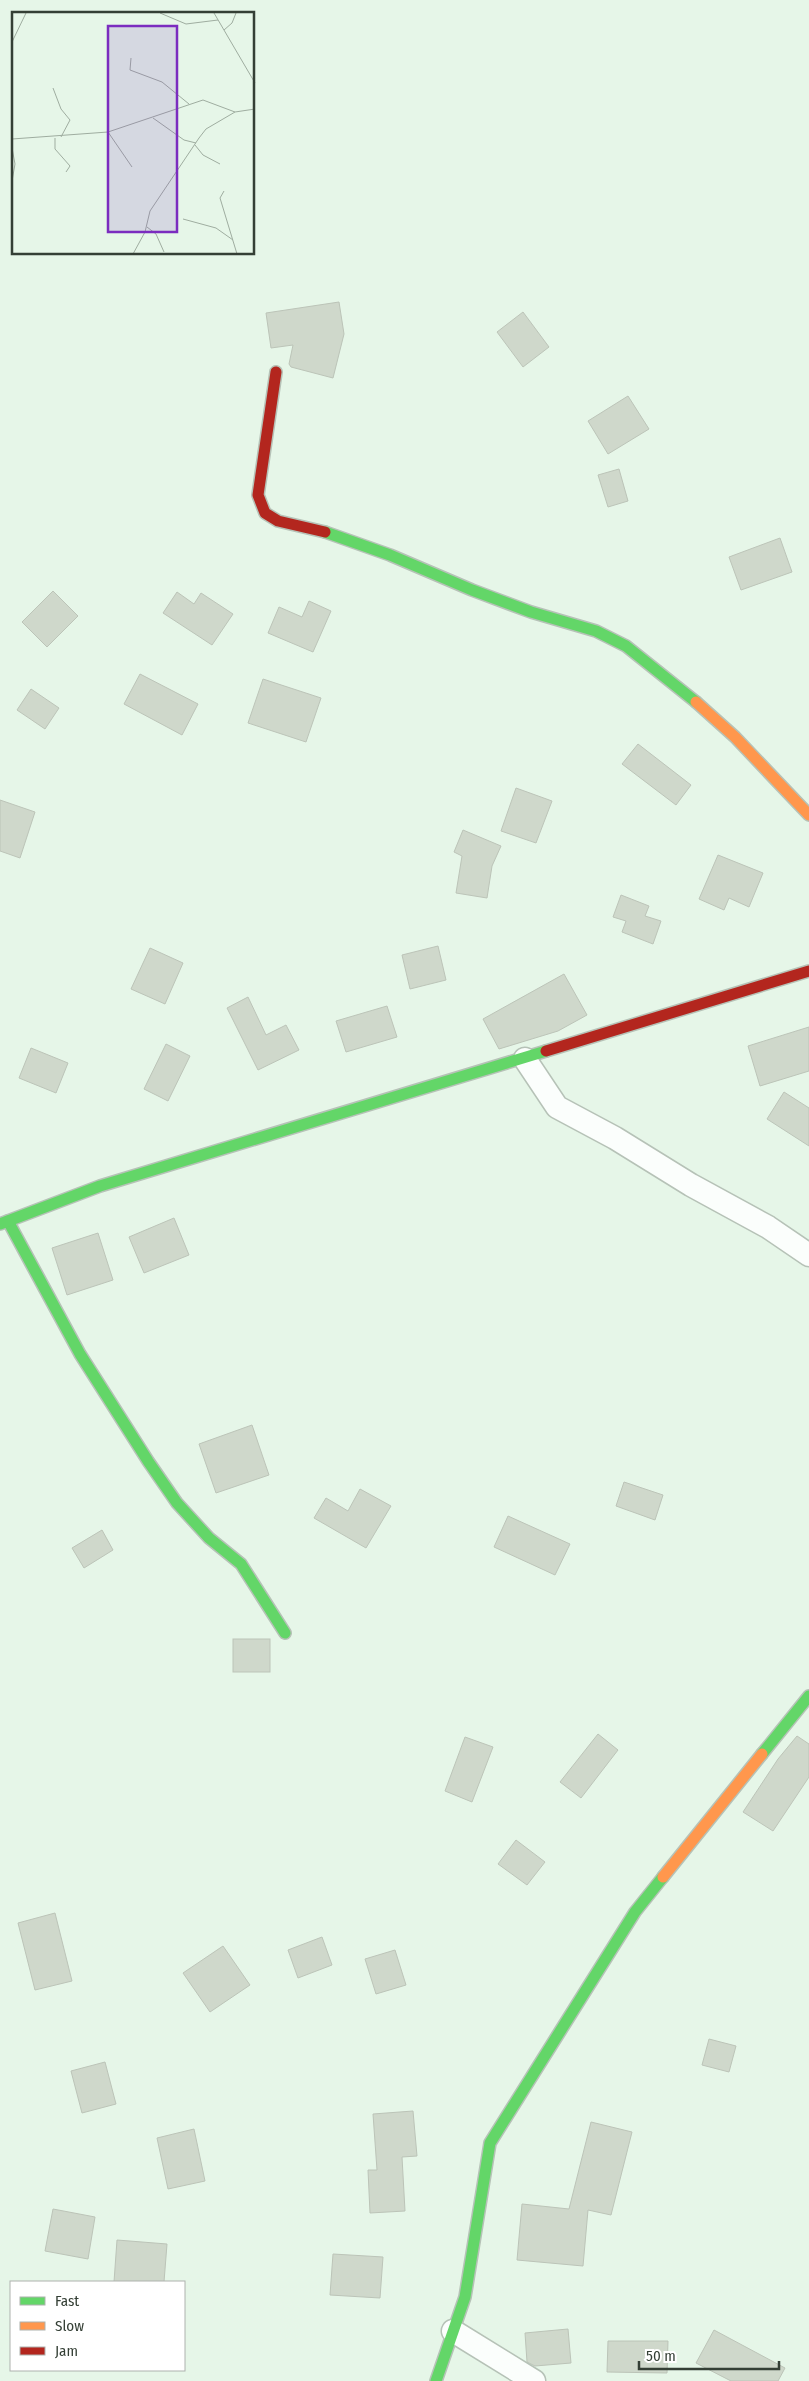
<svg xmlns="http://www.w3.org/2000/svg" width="809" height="2381" viewBox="0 0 809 2381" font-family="'Fira Sans Condensed',sans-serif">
	<rect width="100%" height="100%" fill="#e6f6e8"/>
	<!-- building -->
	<g fill="#cfd8cb" stroke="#bcc4b8">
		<polygon points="339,302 344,334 333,378 291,367 289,364 293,345 271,348 266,313"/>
		<polygon points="523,312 549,347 523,367 497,332"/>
		<polygon points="628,396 649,429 608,454 588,421"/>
		<polygon points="619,469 628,501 608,507 598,475"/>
		<polygon points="780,538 792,572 741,590 729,557"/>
		<polygon points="53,591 78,616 47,647 22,622"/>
		<polygon points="177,592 194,604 201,593 233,614 212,645 163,613"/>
		<polygon points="309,601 331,611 313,652 268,633 279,607 302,617"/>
		<polygon points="140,674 198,704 182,735 124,704"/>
		<polygon points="263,679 321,698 306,742 248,723"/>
		<polygon points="31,689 59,708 45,729 17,710"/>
		<polygon points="638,744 691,785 676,805 622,764"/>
		<polygon points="516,788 552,801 536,843 501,831"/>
		<polygon points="0,800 35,812 20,858 0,851"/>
		<polygon points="463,830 501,846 492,866 487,898 456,893 462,856 454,852"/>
		<polygon points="718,855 763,873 749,907 729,898 724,910 699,899"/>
		<polygon points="621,895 649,906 645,916 661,921 653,944 622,932 626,921 613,917"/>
		<polygon points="438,946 446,980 410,989 402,955"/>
		<polygon points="150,948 183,963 165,1004 131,989"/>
		<polygon points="564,974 587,1015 558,1031 499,1049 483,1019"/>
		<polygon points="248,997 266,1035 286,1025 299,1050 258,1070 227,1008"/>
		<polygon points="387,1006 397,1037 346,1052 336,1021"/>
		<polygon points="809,1027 809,1071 760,1086 748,1046"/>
		<polygon points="166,1044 190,1056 168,1101 144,1089"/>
		<polygon points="31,1048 68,1063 56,1093 19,1078"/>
		<polygon points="784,1092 809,1108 809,1146 767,1119"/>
		<polygon points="174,1218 189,1255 144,1273 129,1237"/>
		<polygon points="98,1233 113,1280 67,1295 52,1248"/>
		<polygon points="252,1425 269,1475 216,1493 199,1444"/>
		<polygon points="624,1482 663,1495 655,1520 616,1506"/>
		<polygon points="360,1489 391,1506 366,1548 314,1518 326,1498 348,1511"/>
		<polygon points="508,1516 570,1544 555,1575 494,1547"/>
		<polygon points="102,1530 113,1550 84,1568 72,1548"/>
		<rect x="233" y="1639" width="37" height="33"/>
		<polygon points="598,1734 618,1750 581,1798 560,1782"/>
		<polygon points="797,1736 809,1744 809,1777 773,1831 743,1812 778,1759"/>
		<polygon points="465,1737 493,1747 472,1802 445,1791"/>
		<polygon points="516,1840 545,1862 527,1885 498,1864"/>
		<polygon points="55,1913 72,1981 35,1990 18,1923"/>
		<polygon points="322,1937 332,1965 298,1978 288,1950"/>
		<polygon points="223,1946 250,1985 210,2012 183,1973"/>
		<polygon points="395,1950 406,1985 376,1994 365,1959"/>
		<polygon points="709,2039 736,2046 729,2072 702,2065"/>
		<polygon points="105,2062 116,2104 82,2113 71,2071"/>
		<polygon points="413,2111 417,2156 402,2157 405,2211 370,2213 368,2170 377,2170 373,2114"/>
		<polygon points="591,2122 632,2132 611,2215 588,2210 583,2266 517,2260 522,2204 569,2209"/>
		<polygon points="194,2129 205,2181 168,2189 157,2138"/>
		<polygon points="53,2209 95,2217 88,2259 45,2251"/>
		<polygon points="117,2240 167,2244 164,2282 114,2282"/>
		<polygon points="333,2254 383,2257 380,2298 330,2295"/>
		<polygon points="568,2329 571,2363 535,2366 527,2362 525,2333"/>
		<polygon points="714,2330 785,2368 778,2381 731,2381 696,2363"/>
		<polygon points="608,2341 668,2341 667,2373 607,2372"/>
	</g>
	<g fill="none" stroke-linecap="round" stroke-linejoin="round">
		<!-- street casing -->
		<g stroke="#b6c2b7" stroke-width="25">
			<g id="street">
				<polyline points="525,1059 557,1107 615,1138 691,1185 768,1227 809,1255"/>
				<polyline points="453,2331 534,2381"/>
			</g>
		</g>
		<!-- fast casing -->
		<g stroke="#b6c2b7" stroke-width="14">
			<g id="fast">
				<polyline points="325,532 390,555 472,590 531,612 596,631 626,646 696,702"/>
				<polyline points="8,1221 80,1354 148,1461 177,1503 209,1538 241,1564 285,1633"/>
				<polyline points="0,1224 100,1186 546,1051"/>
				<polyline points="762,1754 809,1696"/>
				<polyline points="436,2381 465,2297 490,2143 635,1912 663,1877"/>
			</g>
		</g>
		<!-- slow casing -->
		<g stroke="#b6c2b7" stroke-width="14">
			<g id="slow">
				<polyline points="696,702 735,737 809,815"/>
				<polyline points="663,1877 762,1754"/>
			</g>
		</g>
		<!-- jam casing -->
		<g stroke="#b6c2b7" stroke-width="14">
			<g id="jam">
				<polyline points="276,372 258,495 265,513 278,521 325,532"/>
				<polyline points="546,1051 809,971"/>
			</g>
		</g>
		<!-- street -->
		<use href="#street" stroke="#fbfefc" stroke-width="22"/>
		<!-- fast -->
		<use href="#fast" stroke="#63d668" stroke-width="11"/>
		<!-- slow -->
		<use href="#slow" stroke="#ff974d" stroke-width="11"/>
		<!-- jam -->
		<use href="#jam" stroke="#b3261e" stroke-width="11"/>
	</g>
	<!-- overview -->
	<g transform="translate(12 12)">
		<rect width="242" height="242" fill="#e6f6e8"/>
		<path fill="none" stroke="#9fada0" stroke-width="1" d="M 148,1 L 174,12 L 206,8M 202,1 L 243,71M 212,18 L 220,11 L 224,1M 0,30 L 14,1M 119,46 L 118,58 L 150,70 L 177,92M 41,76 L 49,97 L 58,108 L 49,125M 141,106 L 172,128 L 184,131M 96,120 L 120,155M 43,126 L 43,137 L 58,154 L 54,160M 0,127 L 96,120 L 191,88 L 223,100M 183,133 L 191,143 L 208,152M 0,136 L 3,152 L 0,169M 212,179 L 208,186 L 225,242M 171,207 L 204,216 L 221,228M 135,215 L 144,222 L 152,240M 121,242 L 133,220 L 138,199 L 187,126 L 194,117 L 223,100 L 243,97"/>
		<path fill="#7b2cbf" fill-opacity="0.15" stroke="#7b2cbf" stroke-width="2.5" d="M 96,14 L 165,14 L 165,220 L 96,220 Z"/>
		<rect width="242" height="242" fill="none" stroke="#343f35" stroke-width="2.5"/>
	</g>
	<!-- legend -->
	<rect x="10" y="2281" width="175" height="90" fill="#ffffff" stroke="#aeb2ae"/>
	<rect x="20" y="2297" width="25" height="8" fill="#63d668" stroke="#aeb2ae"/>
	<text x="55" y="2306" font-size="15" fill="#343f35">Fast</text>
	<rect x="20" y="2322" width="25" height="8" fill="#ff974d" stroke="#aeb2ae"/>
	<text x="55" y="2331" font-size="15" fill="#343f35">Slow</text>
	<rect x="20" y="2347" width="25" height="8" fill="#b3261e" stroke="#aeb2ae"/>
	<text x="55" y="2356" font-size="15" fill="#343f35">Jam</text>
	<!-- scale -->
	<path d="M639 2361v8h140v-8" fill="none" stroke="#343f35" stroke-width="2.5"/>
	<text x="646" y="2361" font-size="15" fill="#343f35" stroke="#ffffff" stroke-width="4" paint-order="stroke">50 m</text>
</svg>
